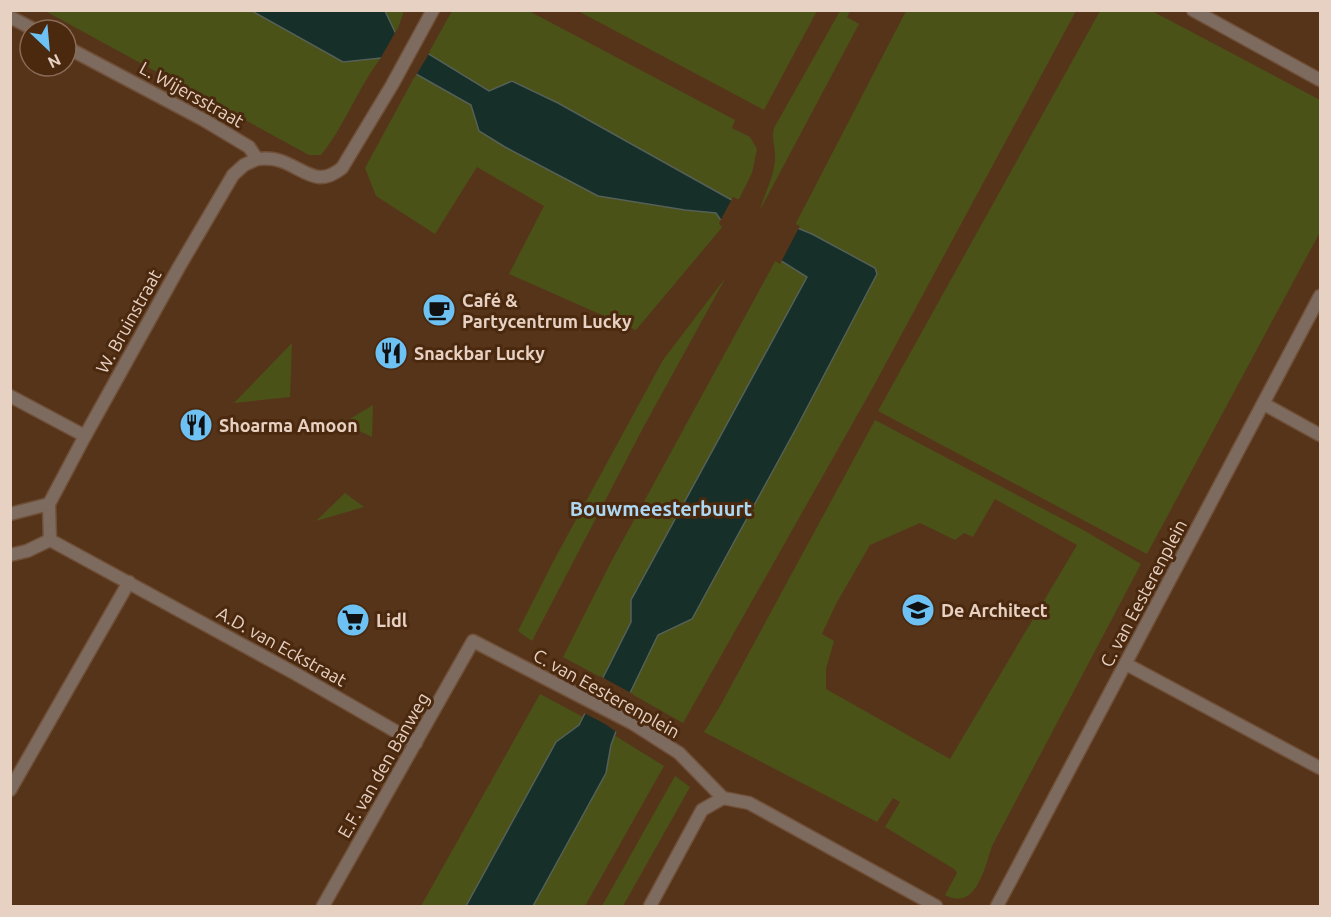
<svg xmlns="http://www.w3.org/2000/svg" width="1331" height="917" viewBox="0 0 1331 917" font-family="Ubuntu,sans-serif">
	<rect width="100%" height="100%" fill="#56341a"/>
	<!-- green -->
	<g fill="#4a5218" fill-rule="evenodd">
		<path d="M 45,11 L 251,11 L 343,61 L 381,58 C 357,89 346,124 321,155 L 309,155 Z"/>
		<polygon points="385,11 404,11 396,34"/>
		<polygon points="452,11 529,11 735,120 732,128 750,137 757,149 752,173 737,203 558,103 513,81 489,91 428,54"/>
		<polygon points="578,11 817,10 817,11 764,110"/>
		<path d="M 840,11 L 850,11 L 847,17 L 859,24 L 759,212 C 764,196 773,178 775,161 C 776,150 771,138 774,128 Z"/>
		<polygon points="906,11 1076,11 872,389 683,723 630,693 658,635 692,619 877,274 874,268 794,227"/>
		<polygon points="1100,11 1152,11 1320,100 1320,232 1147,554 878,411"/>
		<polygon points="416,74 471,105 685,210 716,213 724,225 636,330 509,274 544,206 477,167 435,234 376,196 365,168"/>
		<polygon points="777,258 807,277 631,600 631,622 602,678 563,657 611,562"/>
		<polygon points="726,277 643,428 532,641 518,631 553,562 663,360"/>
		<polygon points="292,343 290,397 234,403"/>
		<polygon points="373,405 372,437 343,423"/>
		<path d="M 875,420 L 1085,531 L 1141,564 L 992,846 C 985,867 976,912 945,895 L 957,873 L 954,869 L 885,827 L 900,802 L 893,798 L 877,822 L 704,732 L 719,708 ZM 995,499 L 1077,545 L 950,759 L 826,689 L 826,669 L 834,641 L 822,634 L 836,604 L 870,545 L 920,523 L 955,540 L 964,533 L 973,537 Z"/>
		<polygon points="345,493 364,507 316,521"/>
		<polygon points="540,694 583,717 579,725 556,742 466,906 421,906"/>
		<polygon points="614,735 664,766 585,906 533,906 606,773"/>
		<polygon points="675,776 690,787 623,906 602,906"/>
	</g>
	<!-- water -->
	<polygon fill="#162f29" stroke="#556057" stroke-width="1.5" points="252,11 385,11 396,34 489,91 512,81 558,103 737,203 812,234 875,268 877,274 799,423 692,619 658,635 630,693 611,745 606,773 533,906 466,906 556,742 579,725 631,622 631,600 807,277 724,225 716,213 685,210 598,196 505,147 479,131 471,105 416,74 381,58 343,62"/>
	<!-- pier -->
	<g fill="#56341a">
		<polygon points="397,29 398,32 430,52 415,77 379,61"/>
		<polygon points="733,197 800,226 780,264 721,226 719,223"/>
		<polygon points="600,676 633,694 618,733 605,724 582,712"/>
	</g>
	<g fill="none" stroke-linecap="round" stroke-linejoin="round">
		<!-- minor casing -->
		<g stroke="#705038" stroke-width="15">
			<g id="minor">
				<polyline points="1193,10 1320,80"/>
				<polyline points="10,17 35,30"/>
				<path d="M 66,47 L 204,120 L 249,147 L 257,159 C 265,158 273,158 281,161 C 306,170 317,188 342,168 L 392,85 L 433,10"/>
				<polyline points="10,396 85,436 179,267 233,175 244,165 257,159"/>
				<polyline points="1264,404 1320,435"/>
				<polyline points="85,436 49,504 50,540 296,674 416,743"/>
				<polyline points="10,514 49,504"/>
				<polyline points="10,555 27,551 50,540"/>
				<polyline points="1126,664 1320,768"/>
				<polyline points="10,790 129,582"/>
				<polyline points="323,906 473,641 632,723 679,753 723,798 749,803 936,906"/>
				<polyline points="650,906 702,810 723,798"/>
				<polyline points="997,906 1320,296"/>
			</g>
		</g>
		<!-- minor -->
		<use href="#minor" stroke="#7d6b60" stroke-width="12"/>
	</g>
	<!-- icons -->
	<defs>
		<g id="cafe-disc" transform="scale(1.725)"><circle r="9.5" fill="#6ec2f3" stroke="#4a290f"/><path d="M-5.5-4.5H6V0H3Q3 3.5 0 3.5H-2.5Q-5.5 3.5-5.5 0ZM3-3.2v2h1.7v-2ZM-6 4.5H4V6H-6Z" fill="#111"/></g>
		<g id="restaurant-disc" transform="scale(1.725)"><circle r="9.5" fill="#6ec2f3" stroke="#4a290f"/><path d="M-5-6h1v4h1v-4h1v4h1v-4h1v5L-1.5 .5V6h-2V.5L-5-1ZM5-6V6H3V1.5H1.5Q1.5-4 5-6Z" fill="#111"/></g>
		<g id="school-disc" transform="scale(1.725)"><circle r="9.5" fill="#6ec2f3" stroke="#4a290f"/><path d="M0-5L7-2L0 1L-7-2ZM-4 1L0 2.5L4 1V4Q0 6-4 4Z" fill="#111"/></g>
		<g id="supermarket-disc" transform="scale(1.725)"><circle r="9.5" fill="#6ec2f3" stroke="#4a290f"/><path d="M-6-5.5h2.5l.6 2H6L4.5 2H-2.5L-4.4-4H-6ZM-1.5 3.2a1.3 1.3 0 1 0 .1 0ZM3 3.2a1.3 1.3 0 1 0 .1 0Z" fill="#111"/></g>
	</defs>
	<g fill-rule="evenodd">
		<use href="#cafe-disc" x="439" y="310"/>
		<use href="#restaurant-disc" x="391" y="353"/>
		<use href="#restaurant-disc" x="196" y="425"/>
		<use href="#school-disc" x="918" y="610"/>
		<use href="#supermarket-disc" x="353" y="620"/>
	</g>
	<g text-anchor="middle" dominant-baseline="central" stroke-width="6" stroke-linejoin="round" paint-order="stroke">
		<!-- street labels -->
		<g font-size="18" fill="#e7d1c3" stroke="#4a290f">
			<text transform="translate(192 94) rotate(29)">L. Wijersstraat</text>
			<text transform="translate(128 321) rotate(-61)">W. Bruinstraat</text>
			<text transform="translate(1143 593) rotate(-62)">C. van Eesterenplein</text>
			<text transform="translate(282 646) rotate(29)">A.D. van Eckstraat</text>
			<text transform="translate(607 693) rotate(29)">C. van Eesterenplein</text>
			<text transform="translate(383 765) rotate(-60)">E.F. van den Banweg</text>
		</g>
		<!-- poi labels -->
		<g font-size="18" font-weight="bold" fill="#e7d1c3" stroke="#4a290f" text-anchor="start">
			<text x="462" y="300">Café &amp;<tspan x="462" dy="21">Partycentrum Lucky</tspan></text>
			<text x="414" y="353">Snackbar Lucky</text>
			<text x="219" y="425">Shoarma Amoon</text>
			<text x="941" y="610">De Architect</text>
			<text x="376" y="620">Lidl</text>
		</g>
		<!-- neighbourhood labels -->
		<g font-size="20" font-weight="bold" fill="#acd8f4" stroke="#4a290f">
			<text x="661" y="508">Bouwmeesterbuurt</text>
		</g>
	</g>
	<!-- border -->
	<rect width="1331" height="917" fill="none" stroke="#e7d1c3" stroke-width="24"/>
	<!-- north arrow -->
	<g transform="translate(48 48) rotate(154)"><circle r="28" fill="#4a290f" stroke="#896c57" stroke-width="1.5"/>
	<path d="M0-4.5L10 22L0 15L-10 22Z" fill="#6ec2f3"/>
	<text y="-9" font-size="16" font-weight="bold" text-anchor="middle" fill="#e7d1c3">N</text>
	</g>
</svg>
